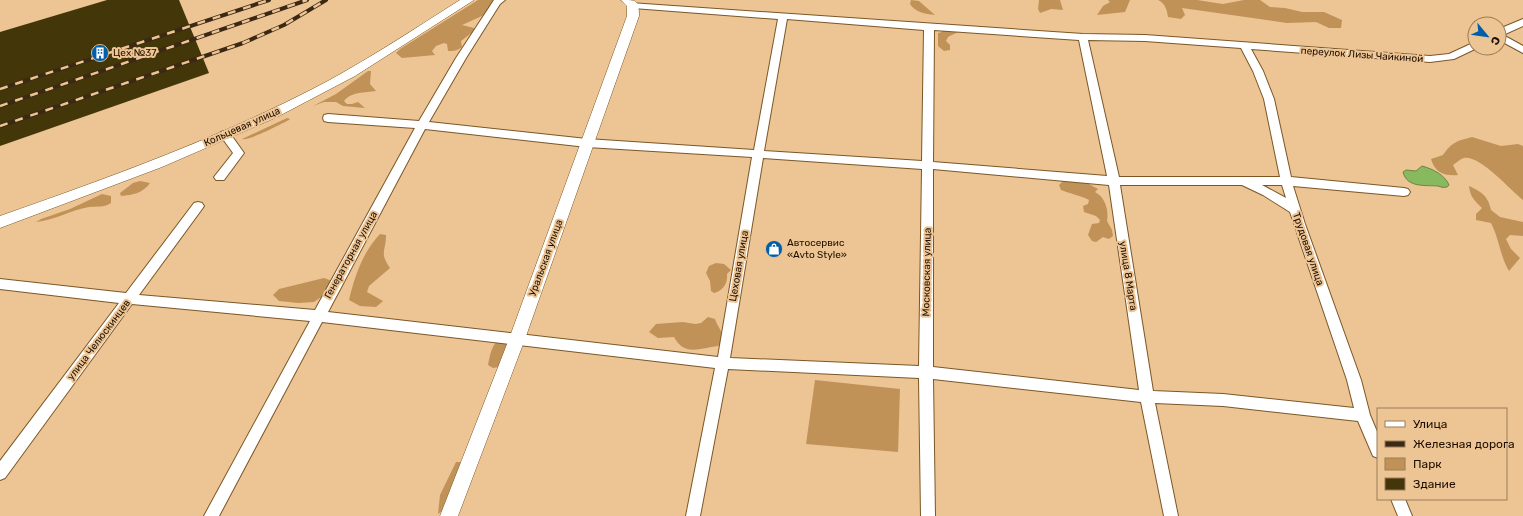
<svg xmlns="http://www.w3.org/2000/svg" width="1523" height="516" viewBox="0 0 1523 516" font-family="Rubik,sans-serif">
	<rect width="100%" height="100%" fill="#edc493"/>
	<!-- green -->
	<g fill="#c19257">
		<path d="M 478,0 L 503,0 L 482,16 L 462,25 L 474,28 L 474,31 L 461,41 L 462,47 C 457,51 454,51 448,51 L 447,44 L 444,43 L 436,46 L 432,51 L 435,55 L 402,58 L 396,53 L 400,49 Z"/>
		<path d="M 911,0 L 919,1 L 935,15 C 925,14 915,12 910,4 Z"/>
		<polygon points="1039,0 1060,0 1063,10 1051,9 1040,13 1038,9"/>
		<polygon points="1108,0 1130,0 1125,12 1097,15 1103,6 1110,2"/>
		<path d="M 1158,0 L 1197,0 L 1223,4 L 1244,0 L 1260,0 L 1270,7 L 1285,8 L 1302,12 L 1324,12 L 1342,20 L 1341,28 L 1329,28 L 1316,22 L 1287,23 L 1182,8 L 1185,15 L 1181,19 L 1168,17 C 1167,10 1165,3 1158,0 Z"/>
		<polygon points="943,30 960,31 948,37 946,41 950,45 950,50 944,51 938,46 938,33 942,32"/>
		<path d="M 368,71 L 371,71 L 370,84 L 376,91 C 365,93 352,91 344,101 L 347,104 L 352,104 L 358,102 L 365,108 L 343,106 L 336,102 L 324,102 L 313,106 L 336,94 Z"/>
		<path d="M 287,118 L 290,119 L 289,120 C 281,124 249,141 242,139 Z"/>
		<path d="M 1472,137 L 1501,146 L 1518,144 L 1523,146 L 1523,200 C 1510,190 1480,155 1464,158 C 1460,159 1456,163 1453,165 L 1458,175 C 1444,176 1435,173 1431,159 L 1443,155 C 1452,142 1457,141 1472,137 Z"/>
		<path d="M 140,181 L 150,183 C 143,193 133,195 121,196 L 120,193 L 133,183 Z"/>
		<path d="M 1071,181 L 1085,182 L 1098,189 L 1095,192 C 1105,197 1109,210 1107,221 L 1112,230 L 1113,236 L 1109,239 L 1103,237 L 1096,242 L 1092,241 L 1088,235 L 1092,224 L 1099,223 L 1100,220 L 1096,216 L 1084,212 L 1083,206 L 1088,204 L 1089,200 C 1080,195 1070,194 1061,190 L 1059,185 L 1062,182 Z"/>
		<path d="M 1469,186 C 1482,192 1488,196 1491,210 L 1500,217 L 1523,222 L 1523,236 L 1510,235 L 1506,239 L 1511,249 L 1520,258 L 1509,271 C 1500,256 1499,238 1491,223 L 1476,220 L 1476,214 L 1482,208 C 1475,201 1470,197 1469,186 Z"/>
		<path d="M 102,194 L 111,196 L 111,203 C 104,208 97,206 89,207 C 71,210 55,220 36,222 L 41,219 L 70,209 Z"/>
		<path d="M 380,234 L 386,235 C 386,252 379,252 390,268 L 369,286 L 367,292 L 383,301 L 376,307 L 360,306 L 349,300 C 355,275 363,252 380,234 Z"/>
		<path d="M 716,263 L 724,264 L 731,270 L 727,274 C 728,283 723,291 714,293 L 711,291 L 710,281 L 706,273 L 709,266 Z"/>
		<polygon points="324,278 332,281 324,295 314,302 298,303 279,301 273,295 279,289"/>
		<path d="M 708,317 L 715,319 C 719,331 728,335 718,346 C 700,348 685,357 674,337 L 658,338 L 649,332 L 656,324 L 683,322 L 695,324 L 701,323 Z"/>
		<path d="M 498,341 L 507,343 L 508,349 L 498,367 L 493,368 L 488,365 C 490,356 491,346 498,341 Z"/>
		<polygon points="815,380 900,389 898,452 806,444"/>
		<polygon points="456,462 462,462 445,509 438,514 440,495"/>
	</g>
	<!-- water -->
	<path fill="#89b95e" stroke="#698642" d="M 1422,166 C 1433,169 1445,175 1449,185 L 1447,187 C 1443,188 1441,187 1438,186 C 1425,185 1407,188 1403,172 L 1406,170 L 1416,171 Z"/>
	<!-- building -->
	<polygon fill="#433608" points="107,0 179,0 209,73 0,146 0,32"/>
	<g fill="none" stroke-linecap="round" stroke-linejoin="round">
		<!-- minor casing -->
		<g stroke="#7b5727" stroke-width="2">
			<g id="minor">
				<path d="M 494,0 L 505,0 L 500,4 L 466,58 L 429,122 L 587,139 L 754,150 L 778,19 L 633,8 L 630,7 L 628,5 L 630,3 L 1083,34 L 1145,35 L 1430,56 L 1449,54 L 1475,42 L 1475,48 L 1477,48 L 1454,59 L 1430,62 L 1251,49 L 1263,71 L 1274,99 L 1291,177 L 1404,188 L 1408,189 L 1410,192 L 1408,195 L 1404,196 L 1293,186 L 1305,224 L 1361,380 L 1370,415 L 1378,434 L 1378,458 L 1373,456 L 1358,421 L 1223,406 L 1155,403 L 1178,516 L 1164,516 L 1141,402 L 933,379 L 935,516 L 921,516 L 919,378 L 728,369 L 700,516 L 686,516 L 715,368 L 322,322 L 219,516 L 204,516 L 310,321 L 132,304 L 5,478 L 0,480 L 0,461 L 119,303 L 0,289 L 0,279 L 126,293 L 194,203 L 198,202 L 202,203 L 204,206 L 202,209 L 139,295 L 315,310 L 415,128 L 328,122 L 324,121 L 323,118 L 324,115 L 328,114 L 419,121 L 456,58 ZM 787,19 L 924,30 L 922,161 L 764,151 ZM 934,30 L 1079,40 L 1107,176 L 933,162 ZM 1088,40 L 1145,41 L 1241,48 L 1253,71 L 1264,99 L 1280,177 L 1119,177 ZM 425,129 L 587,147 L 752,157 L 718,357 L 328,312 ZM 763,158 L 922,169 L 919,366 L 730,358 ZM 933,169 L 1109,185 L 1139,390 L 933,367 ZM 1120,185 L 1242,185 L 1263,195 L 1290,212 L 1347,380 L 1354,408 L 1223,394 L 1153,391 ZM 1262,185 L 1282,185 L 1286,198 Z"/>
				<polygon points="1523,19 1523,26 1503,35 1523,46 1523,53 1499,40 1499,29"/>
				<polygon points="225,131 229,132 244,153 224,180 216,180 214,177 233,153 220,135 221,132"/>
				<polygon points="1391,499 1405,499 1412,516 1398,516"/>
			</g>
		</g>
		<!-- tertiary casing -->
		<g stroke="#7b5727" stroke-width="1">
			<g id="tertiary">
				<path d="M 460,0 L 474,0 L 355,76 L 277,117 L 162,167 L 0,228 L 0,216 C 111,177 222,137 326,82 C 372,57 416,28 460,0 Z"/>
				<path d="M 621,0 C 637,0 639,0 639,16 L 525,339 L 458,516 L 440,516 L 509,339 L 627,16 L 627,6 Z"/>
			</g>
		</g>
		<!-- minor -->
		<use href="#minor" fill="#fff" fill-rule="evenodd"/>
		<!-- tertiary -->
		<use href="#tertiary" fill="#fff" fill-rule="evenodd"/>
		<!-- rail casing -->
		<g stroke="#3b2815" stroke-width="4">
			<g id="rail">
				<polyline points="0,89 269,0"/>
				<polyline points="0,106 307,0"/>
				<polyline points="0,126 243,43 284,25 326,0"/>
			</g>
		</g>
		<!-- rail -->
		<use href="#rail" stroke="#edc493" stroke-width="2.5" stroke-dasharray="8" stroke-linecap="butt"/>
	</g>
	<!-- icons -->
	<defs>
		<g id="building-disc" transform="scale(0.9)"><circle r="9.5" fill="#005eab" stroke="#edc493"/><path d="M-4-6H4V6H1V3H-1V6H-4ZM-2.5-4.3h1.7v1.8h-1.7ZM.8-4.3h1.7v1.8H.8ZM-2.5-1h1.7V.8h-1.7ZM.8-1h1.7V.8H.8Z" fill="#fff"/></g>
		<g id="shop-disc" transform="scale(0.9)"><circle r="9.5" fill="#005eab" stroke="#edc493"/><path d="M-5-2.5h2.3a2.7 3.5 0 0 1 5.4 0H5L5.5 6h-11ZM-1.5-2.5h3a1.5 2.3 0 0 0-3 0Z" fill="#fff"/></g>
	</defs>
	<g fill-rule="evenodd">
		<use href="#building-disc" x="100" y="53"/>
		<use href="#shop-disc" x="774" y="249"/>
	</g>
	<g text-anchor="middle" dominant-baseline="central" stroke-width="4" stroke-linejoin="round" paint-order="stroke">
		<!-- poi labels -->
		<g font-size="10" fill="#1e0f00" stroke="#edc493" text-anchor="start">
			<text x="113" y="53">Цех №37</text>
			<text x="787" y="243">Автосервис<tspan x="787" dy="12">«Avto Style»</tspan></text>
		</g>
		<!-- street labels -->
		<g font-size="10" fill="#1e0f00" stroke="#edc493">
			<text transform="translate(1362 55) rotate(4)">переулок Лизы Чайкиной</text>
			<text transform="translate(242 127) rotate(-24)">Кольцевая улица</text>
			<text transform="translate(1308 249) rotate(71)">Трудовая улица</text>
			<text transform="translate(351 255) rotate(-61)">Генераторная улица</text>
			<text transform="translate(546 258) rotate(-70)">Уральская улица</text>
			<text transform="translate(739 266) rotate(-80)">Цеховая улица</text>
			<text transform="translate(927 272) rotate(-89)">Московская улица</text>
			<text transform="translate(1128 276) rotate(81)">улица 8 Марта</text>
			<text transform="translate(99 340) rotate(-53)">улица Челюскинцев</text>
		</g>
	</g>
	<!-- legend -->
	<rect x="1377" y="408" width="130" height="92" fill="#edc493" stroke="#9a7c58"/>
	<rect x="1385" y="421" width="20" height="6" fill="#ffffff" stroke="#9a7c58"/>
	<text x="1413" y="428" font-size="12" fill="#1e0f00">Улица</text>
	<rect x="1385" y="441" width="20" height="6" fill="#3b2815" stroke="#9a7c58"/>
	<text x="1413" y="448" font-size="12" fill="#1e0f00">Железная дорога</text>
	<rect x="1385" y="458" width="20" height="12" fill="#c19257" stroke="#9a7c58"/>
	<text x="1413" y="468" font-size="12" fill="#1e0f00">Парк</text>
	<rect x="1385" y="478" width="20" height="12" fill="#433608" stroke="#9a7c58"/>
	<text x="1413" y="488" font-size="12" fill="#1e0f00">Здание</text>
	<!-- north arrow -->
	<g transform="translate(1487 36) rotate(119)"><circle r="19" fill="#edc493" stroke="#9a7c58"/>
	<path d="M0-3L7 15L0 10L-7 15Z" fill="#005eab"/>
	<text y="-6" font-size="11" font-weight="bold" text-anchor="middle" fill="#1e0f00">С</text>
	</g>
</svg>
